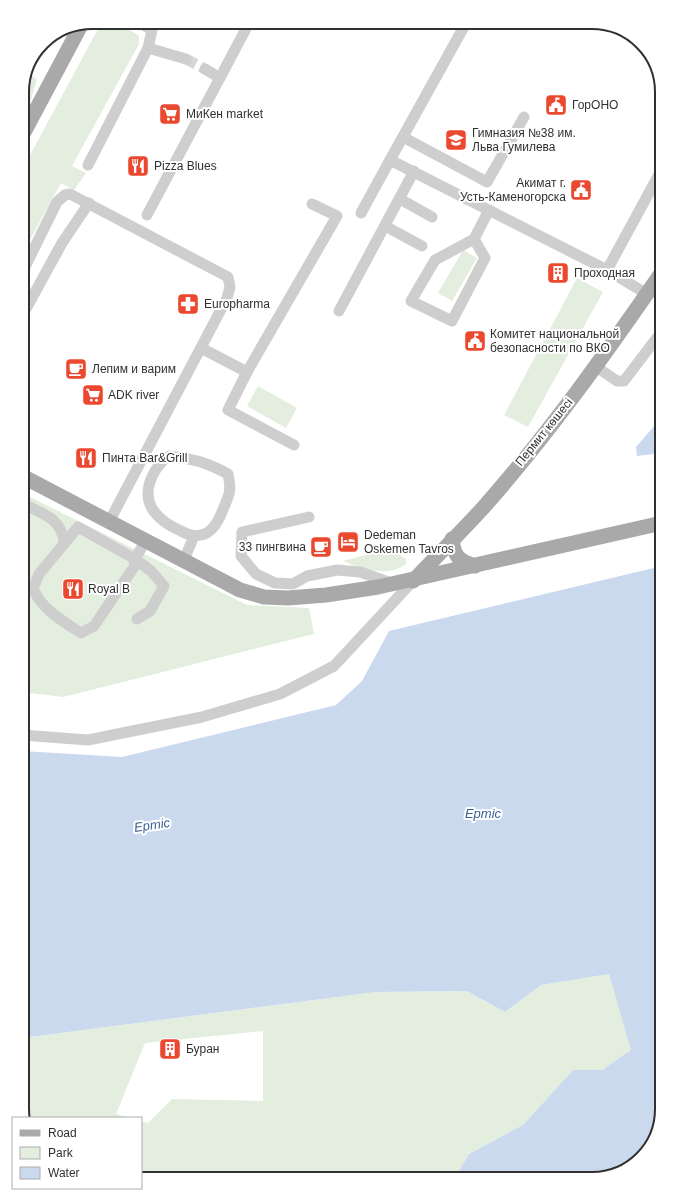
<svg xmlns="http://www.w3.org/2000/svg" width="684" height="1201" viewBox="0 0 684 1201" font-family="Helvetica,sans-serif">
	<rect width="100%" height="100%" fill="#fff"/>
	<!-- green -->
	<g fill="#e4eedf">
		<polygon points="108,27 125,27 139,36 139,44 72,166 86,173 74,190 61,183 22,254 22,170 98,29"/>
		<polygon points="28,74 37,79 30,103 22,117 22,87"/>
		<polygon points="463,250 477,258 452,301 438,293"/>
		<polygon points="577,278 603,292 528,427 504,415"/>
		<polygon points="258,386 297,408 286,428 247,406"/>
		<polygon points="22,493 247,605 309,608 314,634 63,697 22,692"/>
		<path d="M 393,550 L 406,559 L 406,564 C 387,578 362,569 343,561 L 380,551 Z"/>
		<polygon points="609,974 632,1050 602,1070 573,1070 523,1125 469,1154 454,1179 141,1179 141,1121 148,1123 172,1099 263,1101 263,1031 145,1043 116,1114 129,1118 24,1118 22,1109 22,1038 376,992 467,991 505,1012 541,985"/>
	</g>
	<!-- water -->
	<g fill="#cbd9ee">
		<polygon points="662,417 662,453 637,456 636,447"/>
		<polygon points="662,566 662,1110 650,1148 623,1172 592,1179 454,1179 469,1154 523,1125 573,1070 602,1070 631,1050 609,974 541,985 505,1012 467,991 376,992 22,1038 22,751 122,757 336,705 362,681 389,631"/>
	</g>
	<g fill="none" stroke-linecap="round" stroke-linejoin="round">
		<!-- minor-tunnel -->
		<polyline stroke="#d6d6d6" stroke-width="11" stroke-dasharray="11 5.5" stroke-linecap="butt" points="186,59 205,69"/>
		<!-- minor -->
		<g stroke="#cecece" stroke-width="11">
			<polyline points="466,23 390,160 607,270 647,294"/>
			<polyline points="145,26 152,30 148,48 186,59"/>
			<polyline points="205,69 220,78"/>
			<polyline points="403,137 487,182 524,117"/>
			<polyline points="88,165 148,48"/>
			<polyline points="400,199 432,217"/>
			<polyline points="361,213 390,160"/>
			<polyline points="147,215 248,25"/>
			<polyline points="385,226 422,246"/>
			<polyline points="474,239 435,260 411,301 452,321 485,258 474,239 489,210"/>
			<polyline points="22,248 25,249"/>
			<polyline points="607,270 662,169"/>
			<polyline points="22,273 57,202 65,195 70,194 228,277 230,287 227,298 109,522"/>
			<polyline points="339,311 414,171"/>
			<polyline points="22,316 62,243 89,203"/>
			<polyline points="201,348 247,372 228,410 294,445"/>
			<polyline points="595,366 617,381 624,381 662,331"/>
			<polyline points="247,372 337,216 312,204"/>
			<path d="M 169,456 C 194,459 206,462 228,474 C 232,493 229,494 222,512 C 218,522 212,533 201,535 C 193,537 187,534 181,531 C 154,519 138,500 155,471 C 159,465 162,460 169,456 Z"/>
			<path d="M 22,503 C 42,514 60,517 64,541"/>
			<polyline points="309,517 242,532 241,556 256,574 275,583 293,584 307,576 337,570 360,572 394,584"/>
			<path d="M 78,527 L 135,559 L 134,567 L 94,626 L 81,633 C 61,620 43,610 33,589 L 39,574 Z"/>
			<polyline points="184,560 194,536"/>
			<polyline points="137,619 150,611 164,586 151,571 135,559 146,540"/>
			<polyline points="22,735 88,740 202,717 280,694 334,666 413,581"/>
		</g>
		<!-- major -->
		<g stroke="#a9a9a9" stroke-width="15">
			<polyline points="22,136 80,27"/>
			<polyline points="22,476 240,590 264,597 288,598 326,595 378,587 662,523"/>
			<path d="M 452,539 C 454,557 459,561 475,566"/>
			<path d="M 413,581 C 436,557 460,533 482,509 C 548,435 606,353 662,272"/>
		</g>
	</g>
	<!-- icons -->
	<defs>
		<g id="civic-square" transform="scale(1.15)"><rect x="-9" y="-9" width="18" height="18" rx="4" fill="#eb492f" stroke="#fff"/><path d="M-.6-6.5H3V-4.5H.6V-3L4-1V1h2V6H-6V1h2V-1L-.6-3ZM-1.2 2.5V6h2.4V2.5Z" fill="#fff"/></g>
		<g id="supermarket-square" transform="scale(1.15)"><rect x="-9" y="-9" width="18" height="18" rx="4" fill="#eb492f" stroke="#fff"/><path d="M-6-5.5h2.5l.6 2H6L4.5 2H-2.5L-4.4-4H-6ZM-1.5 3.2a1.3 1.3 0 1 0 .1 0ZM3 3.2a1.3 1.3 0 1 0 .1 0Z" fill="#fff"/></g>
		<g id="school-square" transform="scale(1.15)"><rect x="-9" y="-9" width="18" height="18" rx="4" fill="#eb492f" stroke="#fff"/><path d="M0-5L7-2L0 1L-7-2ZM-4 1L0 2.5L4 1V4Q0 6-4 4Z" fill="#fff"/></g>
		<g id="restaurant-square" transform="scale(1.15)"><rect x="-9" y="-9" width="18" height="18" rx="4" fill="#eb492f" stroke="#fff"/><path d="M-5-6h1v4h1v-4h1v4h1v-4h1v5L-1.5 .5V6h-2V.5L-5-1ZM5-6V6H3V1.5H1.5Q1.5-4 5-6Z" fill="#fff"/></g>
		<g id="building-square" transform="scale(1.15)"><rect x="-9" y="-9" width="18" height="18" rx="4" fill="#eb492f" stroke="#fff"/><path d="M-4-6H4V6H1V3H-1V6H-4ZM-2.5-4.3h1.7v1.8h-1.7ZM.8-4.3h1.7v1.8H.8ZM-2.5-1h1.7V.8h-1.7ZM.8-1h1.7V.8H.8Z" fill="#fff"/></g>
		<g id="pharmacy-square" transform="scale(1.15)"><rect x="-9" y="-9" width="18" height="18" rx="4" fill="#eb492f" stroke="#fff"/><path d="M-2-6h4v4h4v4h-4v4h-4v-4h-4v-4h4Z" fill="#fff"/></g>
		<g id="cafe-square" transform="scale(1.15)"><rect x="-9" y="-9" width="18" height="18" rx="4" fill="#eb492f" stroke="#fff"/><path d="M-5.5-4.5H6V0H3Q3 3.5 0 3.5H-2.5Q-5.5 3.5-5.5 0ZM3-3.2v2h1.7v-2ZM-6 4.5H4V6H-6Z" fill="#fff"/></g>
		<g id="hotel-square" transform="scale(1.15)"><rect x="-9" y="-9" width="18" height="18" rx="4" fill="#eb492f" stroke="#fff"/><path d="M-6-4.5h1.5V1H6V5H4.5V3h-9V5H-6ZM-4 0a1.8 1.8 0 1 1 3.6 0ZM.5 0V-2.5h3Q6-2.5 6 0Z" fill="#fff"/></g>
	</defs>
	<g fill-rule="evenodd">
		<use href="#civic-square" x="556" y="105"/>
		<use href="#supermarket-square" x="170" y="114"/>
		<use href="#school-square" x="456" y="140"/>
		<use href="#restaurant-square" x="138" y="166"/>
		<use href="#civic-square" x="581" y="190"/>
		<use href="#building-square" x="558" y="273"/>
		<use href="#pharmacy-square" x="188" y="304"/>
		<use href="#civic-square" x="475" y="341"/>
		<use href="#cafe-square" x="76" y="369"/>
		<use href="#supermarket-square" x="93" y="395"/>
		<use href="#restaurant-square" x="86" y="458"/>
		<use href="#hotel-square" x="348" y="542"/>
		<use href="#cafe-square" x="321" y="547"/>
		<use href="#restaurant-square" x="73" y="589"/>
		<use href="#building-square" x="170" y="1049"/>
	</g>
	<g text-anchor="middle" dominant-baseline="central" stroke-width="4" stroke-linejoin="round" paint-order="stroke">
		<!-- poi labels -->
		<g font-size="12" fill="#313131" stroke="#fff" text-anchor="start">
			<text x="572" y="105">ГорОНО</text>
			<text x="186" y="114">МиКен market</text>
			<text x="472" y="133">Гимназия №38 им.<tspan x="472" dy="14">Льва Гумилева</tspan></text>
			<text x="154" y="166">Pizza Blues</text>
			<text x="566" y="183" text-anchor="end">Акимат г.<tspan x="566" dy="14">Усть-Каменогорска</tspan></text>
			<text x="574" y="273">Проходная</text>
			<text x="204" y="304">Europharma</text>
			<text x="490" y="334">Комитет национальной<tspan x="490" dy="14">безопасности по ВКО</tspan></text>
			<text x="92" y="369">Лепим и варим</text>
			<text x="108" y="395">ADK river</text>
			<text x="102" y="458">Пинта Bar&amp;Grill</text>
			<text x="364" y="535">Dedeman<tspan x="364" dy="14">Oskemen Tavros</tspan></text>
			<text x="306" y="547" text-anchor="end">33 пингвина</text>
			<text x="88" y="589">Royal B</text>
			<text x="186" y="1049">Буран</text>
		</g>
		<!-- street labels -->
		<g font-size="12" fill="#313131" stroke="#fff">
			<text transform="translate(544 432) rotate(-51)">Пермит көшесі</text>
		</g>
		<!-- water labels -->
		<g font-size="13" font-style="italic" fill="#3b6097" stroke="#fff">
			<text x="483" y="813">Ертіс</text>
			<text transform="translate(152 825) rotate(-8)">Ертіс</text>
		</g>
	</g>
	<!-- crop -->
	<path d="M0 0H684V1201H0ZM92 29H592A63 63 0 0 1 655 92V1109A63 63 0 0 1 592 1172H92A63 63 0 0 1 29 1109V92A63 63 0 0 1 92 29Z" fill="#fff" fill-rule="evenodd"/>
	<path fill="none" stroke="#313131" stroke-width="2" d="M92 29H592A63 63 0 0 1 655 92V1109A63 63 0 0 1 592 1172H92A63 63 0 0 1 29 1109V92A63 63 0 0 1 92 29Z"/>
	<!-- legend -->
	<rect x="12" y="1117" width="130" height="72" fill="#ffffff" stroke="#adadad"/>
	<rect x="20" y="1130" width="20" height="6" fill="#a9a9a9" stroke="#adadad"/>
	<text x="48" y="1137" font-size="12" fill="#313131">Road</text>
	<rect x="20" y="1147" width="20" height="12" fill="#e4eedf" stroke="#adadad"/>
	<text x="48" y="1157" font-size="12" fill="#313131">Park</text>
	<rect x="20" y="1167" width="20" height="12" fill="#cbd9ee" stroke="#adadad"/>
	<text x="48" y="1177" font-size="12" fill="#313131">Water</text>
</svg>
